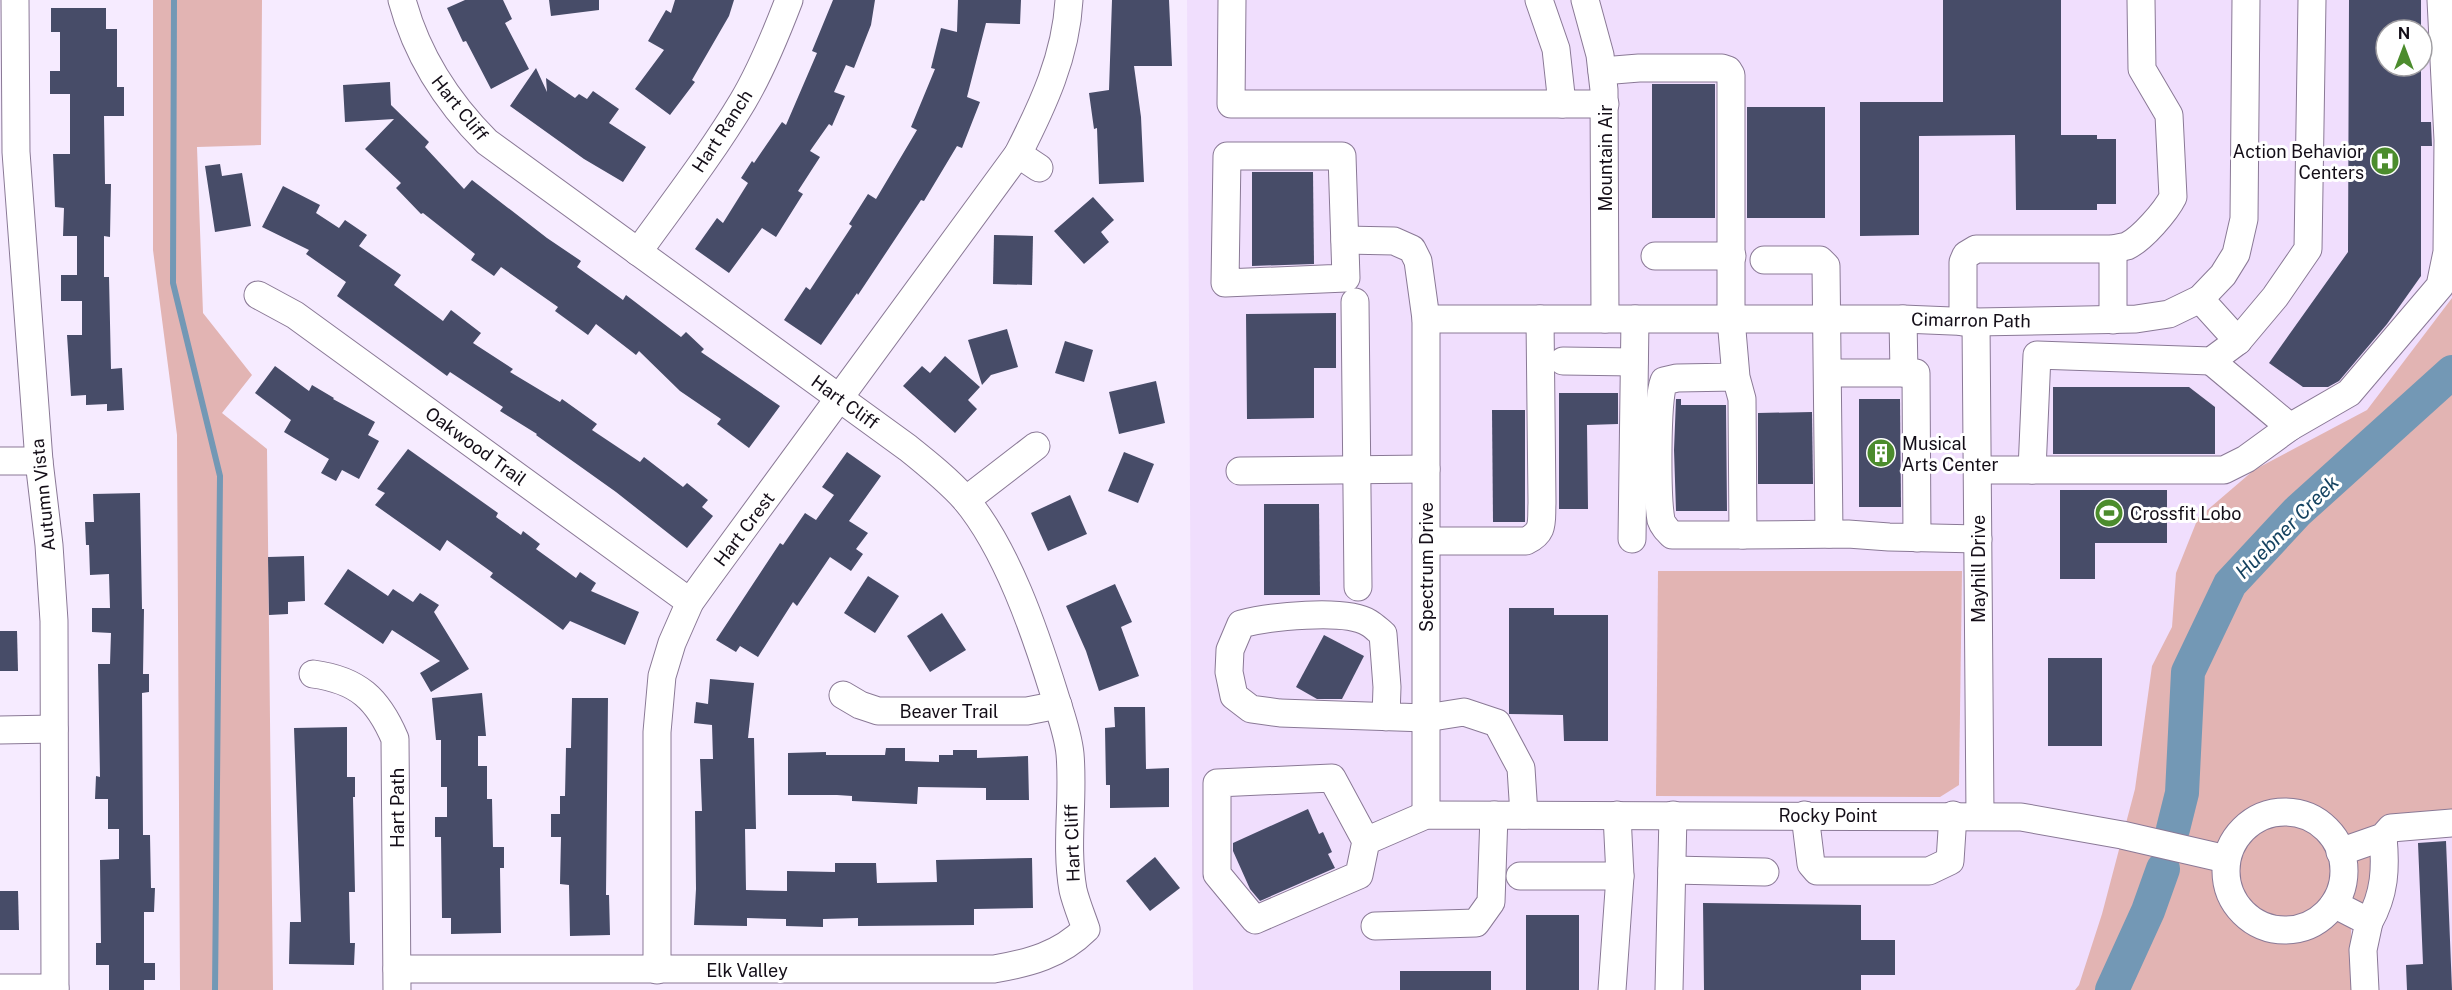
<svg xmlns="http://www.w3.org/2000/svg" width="2452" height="990" viewBox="0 0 2452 990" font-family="'Public Sans',sans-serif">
	<rect width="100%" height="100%" fill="#f6ebff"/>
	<!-- built -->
	<path fill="#f0defd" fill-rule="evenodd" d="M 1187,0 L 2452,0 L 2452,990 L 1193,990 ZM 2386,30 L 2422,30 L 2422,66 L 2386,66 Z"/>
	<!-- green -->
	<g fill="#e2b4b3">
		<polygon points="153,0 262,0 261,145 197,147 203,313 252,375 222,413 267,449 273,990 180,990 177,435 153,250"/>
		<polygon points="2452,298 2452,816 2386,820 2375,863 2370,896 2351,928 2352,990 2075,990 2079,985 2102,914 2135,789 2152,666 2172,627 2176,573 2198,518 2254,470 2367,410"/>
		<polygon points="1658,571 1962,571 1959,785 1940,797 1656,796"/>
	</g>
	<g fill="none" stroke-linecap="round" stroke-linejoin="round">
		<!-- stream -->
		<polyline stroke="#7398b5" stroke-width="6" points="174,0 173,283 220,476 215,990"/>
		<!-- river -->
		<g stroke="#7398b5" stroke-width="34">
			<polyline points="2173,829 2182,793 2188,672 2230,584 2297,512 2452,372"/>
			<polyline points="2112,990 2148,911 2163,869"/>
		</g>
	</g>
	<!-- building -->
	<g fill="#474c68">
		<polygon points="465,0 503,0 512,19 505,23 529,69 491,89 466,41 463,42 447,8"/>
		<polygon points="549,0 599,0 599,10 551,16"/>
		<polygon points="675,0 734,0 729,16 692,80 695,82 670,115 635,89 664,50 648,41 666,10 671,13"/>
		<polygon points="833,0 875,0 871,25 854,68 846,65 834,92 845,96 832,126 829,124 810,151 820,157 798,191 803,194 776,237 762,228 729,273 695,249 717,218 723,223 748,183 741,178 752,161 754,163 782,122 786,125 817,53 812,51"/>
		<polygon points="958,0 1021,0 1020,24 986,23 967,97 980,102 962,148 957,146 924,201 921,200 858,295 857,293 821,345 784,320 806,287 810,290 852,226 849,224 868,194 876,199 917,130 911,127 935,69 931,68 941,28 957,32"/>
		<polygon points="1112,0 1169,0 1172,66 1134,66 1141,117 1144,182 1099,184 1097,128 1094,129 1089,93 1109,90"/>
		<polygon points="1943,0 2061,0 2061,135 2097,135 2097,139 2116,139 2116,204 2097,204 2097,210 2016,210 2015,135 1919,136 1919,235 1860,236 1860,102 1943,102"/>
		<polygon points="2349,0 2421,0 2421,30 2386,30 2386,66 2421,66 2421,122 2431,122 2432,146 2421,146 2421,276 2387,324 2339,381 2328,387 2303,387 2269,363 2348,252"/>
		<polygon points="51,8 106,8 106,29 117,29 117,87 124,87 124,116 104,116 105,184 111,184 110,237 104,236 104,277 109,277 111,369 122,368 124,410 107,411 107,404 86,405 86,395 71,396 67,335 82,335 82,301 61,301 61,275 77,275 77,236 63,236 64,208 55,207 53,154 70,154 70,94 50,94 50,71 60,71 60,32 51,32"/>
		<polygon points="536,68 547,92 546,78 575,98 579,94 587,99 593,91 619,109 609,123 646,147 623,182 584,159 510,106"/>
		<polygon points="390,82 391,105 429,142 425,147 464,189 472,180 547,238 581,261 577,267 623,300 626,295 681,337 686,332 704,349 701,352 780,406 749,448 717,424 721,419 680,391 639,351 636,355 596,324 588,335 555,311 558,307 501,267 494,276 471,260 475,254 423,213 421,214 396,188 401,183 365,149 394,119 345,122 343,85"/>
		<rect x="1652" y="84" width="63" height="134"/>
		<rect x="1747" y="107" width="78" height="111"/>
		<polygon points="220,164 222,176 242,173 251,226 215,232 205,166"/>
		<polygon points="1252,172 1313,172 1314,264 1252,266"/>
		<polygon points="283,186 320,205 316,213 339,228 345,220 367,235 359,246 401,275 394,285 443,321 451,310 481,333 473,343 513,369 510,372 560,402 562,399 597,424 592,430 640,462 644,457 683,487 687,483 708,500 702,507 713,516 687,548 616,492 536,435 537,434 500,411 503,407 450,372 447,376 337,296 346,282 306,254 309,250 262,227"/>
		<polygon points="1093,197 1114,220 1101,232 1109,242 1084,264 1054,231"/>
		<polygon points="994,235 1033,236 1032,285 993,284"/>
		<polygon points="1336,313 1336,368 1314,368 1314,418 1247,419 1246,314"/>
		<polygon points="1007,329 1018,367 991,375 982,385 968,340"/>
		<polygon points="1065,341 1093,350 1084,382 1055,373"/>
		<polygon points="945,356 980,387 968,400 977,409 955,433 903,386 922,366 930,373"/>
		<polygon points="275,366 309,391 312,385 334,398 333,399 375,422 368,435 379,441 359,479 342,470 336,481 321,473 329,459 284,432 291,420 255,393"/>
		<polygon points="1156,381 1165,423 1119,434 1109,392"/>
		<polygon points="2053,387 2189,387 2215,407 2215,454 2053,454"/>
		<polygon points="1559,393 1618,393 1618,424 1587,425 1588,509 1559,509"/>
		<polygon points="1676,399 1681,399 1681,405 1726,405 1727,511 1676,511 1674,450"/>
		<polygon points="1859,399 1900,399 1901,507 1859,507"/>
		<polygon points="1492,410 1525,410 1525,522 1493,522"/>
		<polygon points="1812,412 1813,484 1758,484 1758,413"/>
		<polygon points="408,449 498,513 496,517 521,535 523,531 540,544 536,549 576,578 580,572 596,583 591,591 639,612 625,645 570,621 563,630 490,577 493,573 447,540 440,551 375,505 385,493 377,489"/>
		<polygon points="847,452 881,476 849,521 868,533 856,549 863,554 851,571 830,557 797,606 793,602 758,657 740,646 736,652 716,640 780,543 783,545 805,513 816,520 834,495 822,487"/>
		<polygon points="1124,452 1154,464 1138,503 1108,491"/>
		<polygon points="2060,490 2167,490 2167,543 2095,543 2095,579 2060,579"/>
		<polygon points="140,493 142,609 144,609 143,674 149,674 149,692 142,693 143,835 150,835 151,888 155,888 154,912 144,912 144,963 155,963 155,980 144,980 144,990 109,990 109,965 96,965 96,943 101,943 100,860 119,859 119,829 108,829 108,799 95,799 96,776 100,777 98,664 110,664 111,633 92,632 92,608 110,608 109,574 90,575 89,545 86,545 85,522 94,522 93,494"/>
		<polygon points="1070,495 1087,534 1048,551 1031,513"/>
		<polygon points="1264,504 1319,504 1320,595 1264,595"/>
		<polygon points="304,556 305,601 288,602 288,614 269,615 268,557"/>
		<polygon points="348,569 388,596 393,589 413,602 420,593 439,605 434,612 469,669 431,692 420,673 440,661 392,630 383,644 324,604"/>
		<polygon points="868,576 899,596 875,633 844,613"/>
		<polygon points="1115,584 1132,622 1121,627 1139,676 1099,691 1086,651 1066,606"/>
		<polygon points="1509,608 1554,608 1554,615 1608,615 1608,741 1564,741 1563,715 1509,714"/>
		<polygon points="942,613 966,650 930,672 907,636"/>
		<polygon points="0,631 17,631 18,671 0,671"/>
		<polygon points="1324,635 1364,656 1342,699 1317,699 1296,687"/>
		<rect x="2048" y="658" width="54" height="88"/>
		<polygon points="710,679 754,683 748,738 754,738 756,829 745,829 746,890 787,891 787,871 835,872 835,863 876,863 877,883 937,882 936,860 1032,858 1033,908 974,909 974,925 858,926 858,918 823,919 823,927 786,926 786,919 747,918 747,926 694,925 696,889 695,811 702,811 700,759 713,759 712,725 694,723 696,702 708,704"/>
		<polygon points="482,693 486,736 478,736 478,766 487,766 487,799 492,799 493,847 504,847 504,868 500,868 501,933 451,934 451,918 442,918 441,837 435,837 435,817 447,817 447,787 441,787 441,740 436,740 432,698"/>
		<polygon points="572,698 608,698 606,895 609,895 610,935 570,936 569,885 560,884 561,837 551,837 551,814 560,814 560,796 565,796 566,748 571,748"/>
		<polygon points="1114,707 1145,707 1146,769 1169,768 1169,807 1110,808 1110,785 1106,785 1105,728 1115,727"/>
		<polygon points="347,727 347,777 355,777 355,797 353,797 355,892 349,892 350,943 355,943 354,965 289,964 290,922 301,922 294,728"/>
		<polygon points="886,748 905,748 905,761 939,762 939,755 953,755 953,750 977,750 977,758 1028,756 1029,800 986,800 986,788 918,787 917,804 852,801 852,796 837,795 788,795 788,753 826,752 826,755 885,755"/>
		<polygon points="1308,809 1319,834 1323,832 1332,852 1328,854 1335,868 1260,901 1250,889 1233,851 1233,843"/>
		<polygon points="2446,841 2452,990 2407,990 2406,965 2423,964 2418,843"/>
		<polygon points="1155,857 1180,888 1150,911 1126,881"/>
		<polygon points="0,891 18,891 19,930 0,930"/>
		<polygon points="1703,903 1861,905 1861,940 1895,940 1895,975 1861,975 1861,990 1704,990"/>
		<rect x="1526" y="915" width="53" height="75"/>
		<rect x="1400" y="971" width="91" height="19"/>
	</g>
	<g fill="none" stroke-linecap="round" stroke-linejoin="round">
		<!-- minor casing -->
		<g stroke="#8a7996" stroke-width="29">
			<g id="minor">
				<polyline points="15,0 16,152 39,461 49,545 54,621 55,990"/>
				<polyline points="1232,0 1231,104 1605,104"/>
				<polyline points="1539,0 1556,49 1562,104"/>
				<polyline points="1585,0 1600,55 1604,90 1605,319"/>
				<path d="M 1602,71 L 1639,68 L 1722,68 L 1728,70 L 1731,75 L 1731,319 L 1736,377 L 1742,399 L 1743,535 L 1672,535 C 1667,530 1663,526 1661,520 C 1657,498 1656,401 1664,381 L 1677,378 L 1736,377"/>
				<polyline points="1018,154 1039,168"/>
				<polygon points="1227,156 1342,156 1346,278 1225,283"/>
				<polyline points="1345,240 1394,241 1412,249 1418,261 1426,319 1426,815"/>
				<polyline points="2113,249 2113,320"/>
				<path d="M 638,252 C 674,202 712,153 743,101 C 762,69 776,34 789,0"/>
				<polyline points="1655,256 1732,256"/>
				<polyline points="1764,260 1820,260 1826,266 1829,534"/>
				<polyline points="258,295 295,315 690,602"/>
				<polyline points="1355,302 1358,587"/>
				<polyline points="1426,319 1903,319 1976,322 2136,319 2169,314 2200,299 2223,275 2236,254 2244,219 2246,0"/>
				<polyline points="1903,319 1904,373"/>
				<path d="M 1963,322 L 1963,262 L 1966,255 L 1976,249 L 2113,249 C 2117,248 2123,247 2127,246 C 2142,239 2166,211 2173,197 L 2169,115 L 2142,69 L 2141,0"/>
				<polyline points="1976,322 1980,815"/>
				<polyline points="2238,341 2275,297 2308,249 2312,0"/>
				<polyline points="1563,361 1634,362"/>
				<polyline points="2211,361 2290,427"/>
				<polyline points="1829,373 1916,373 1917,538"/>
				<polyline points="0,461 39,461"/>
				<polyline points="1978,470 2224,470 2246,459 2290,427 2349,393 2440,286 2447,252 2448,140 2441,0"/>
				<polyline points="2032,470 2037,355 2211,361 2238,341 2200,299"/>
				<polyline points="1240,471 1426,469"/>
				<polyline points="966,500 1036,446"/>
				<polyline points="1743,535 1848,534 1889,537 1978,539"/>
				<polyline points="1632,539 1635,319"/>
				<path d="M 1426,541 L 1526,541 C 1545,532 1541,522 1542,503 L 1540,319"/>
				<path d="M 313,674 C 358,680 378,699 395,739 L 397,990"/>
				<polyline points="843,695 860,705 878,711 1027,711 1058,705"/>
				<path d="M 1386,717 L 1387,687 L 1383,634 C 1379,631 1374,626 1369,623 C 1345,608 1268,617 1241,624 L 1230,650 L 1229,672 L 1234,696 L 1251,709 L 1280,713 L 1426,718 L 1464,712 L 1497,723 L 1521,768 L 1524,815"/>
				<polyline points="0,730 54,729"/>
				<circle cx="2285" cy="871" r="59"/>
				<polyline points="1805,815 1811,864 1817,871 1929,871 1950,861 1953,815"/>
				<polyline points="1366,841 1332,778 1217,783 1217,874 1255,920 1359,875 1366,841 1426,815 2021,817 2122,835 2226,859"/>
				<polyline points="2340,852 2383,837 2391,828 2452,823"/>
				<polyline points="1672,870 1765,872"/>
				<polyline points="1520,876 1620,876"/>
				<polyline points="2334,904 2369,922 2363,950 2365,990"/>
				<path d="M 2369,922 C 2385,894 2386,868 2383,837"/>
				<polyline points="1375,926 1476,923 1491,902 1494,815"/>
				<path d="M 397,969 L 994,969 C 1029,963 1060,955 1086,929 C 1082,917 1076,903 1073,890 C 1065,845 1074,799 1070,754 C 1068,733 1060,713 1054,693 C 1035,632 1007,549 965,499 C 948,480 928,464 908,448 L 487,142 C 446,101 417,56 402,0"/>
				<path d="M 657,970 L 657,732 L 662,676 L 672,643 L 690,602 L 708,577 L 1018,154 C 1043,105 1066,56 1069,0"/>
				<polyline points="0,988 55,988"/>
				<polyline points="1612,990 1620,876 1617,815"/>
				<polyline points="1669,990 1673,815"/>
			</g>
		</g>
		<!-- minor -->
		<use href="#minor" stroke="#fff" stroke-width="27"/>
	</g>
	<!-- icons -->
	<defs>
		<g id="hospital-disc" transform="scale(1.5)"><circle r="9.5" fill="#4c8c2d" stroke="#fff"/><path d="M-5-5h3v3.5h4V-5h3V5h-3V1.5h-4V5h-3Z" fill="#fff"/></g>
		<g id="building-disc" transform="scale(1.5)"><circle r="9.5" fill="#4c8c2d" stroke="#fff"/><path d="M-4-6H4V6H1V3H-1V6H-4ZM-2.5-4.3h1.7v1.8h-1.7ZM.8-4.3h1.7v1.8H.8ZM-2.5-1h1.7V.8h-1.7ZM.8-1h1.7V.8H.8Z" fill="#fff"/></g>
		<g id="stadium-disc" transform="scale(1.5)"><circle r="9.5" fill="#4c8c2d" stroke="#fff"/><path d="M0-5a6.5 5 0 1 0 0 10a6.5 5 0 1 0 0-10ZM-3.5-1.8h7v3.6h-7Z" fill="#fff"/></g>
	</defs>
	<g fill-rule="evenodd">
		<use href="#hospital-disc" x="2385" y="161"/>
		<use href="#building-disc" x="1881" y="453"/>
		<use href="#stadium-disc" x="2109" y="513"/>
	</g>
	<g text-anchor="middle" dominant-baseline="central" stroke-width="6" stroke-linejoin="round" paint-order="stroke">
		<!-- street labels -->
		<g font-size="18" fill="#140e18" stroke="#fff">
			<text transform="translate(460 108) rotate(51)">Hart Cliff</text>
			<text transform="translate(722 131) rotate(-57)">Hart Ranch</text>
			<text transform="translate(1605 158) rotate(-90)">Mountain Air</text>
			<text transform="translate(1971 320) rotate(1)">Cimarron Path</text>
			<text transform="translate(845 402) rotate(36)">Hart Cliff</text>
			<text transform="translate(476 446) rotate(36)">Oakwood Trail</text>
			<text transform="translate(43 495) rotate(-96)">Autumn Vista</text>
			<text transform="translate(744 529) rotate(-53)">Hart Crest</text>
			<text transform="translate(1426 567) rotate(-90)">Spectrum Drive</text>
			<text transform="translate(1978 569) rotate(-90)">Mayhill Drive</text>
			<text x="949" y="711">Beaver Trail</text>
			<text transform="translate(397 808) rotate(-90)">Hart Path</text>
			<text x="1828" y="815">Rocky Point</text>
			<text transform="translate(1072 843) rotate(-92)">Hart Cliff</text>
			<text x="747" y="970">Elk Valley</text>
		</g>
		<!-- poi labels -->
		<g font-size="18" fill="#140e18" stroke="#fff" text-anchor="start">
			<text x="2364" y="151" text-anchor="end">Action Behavior<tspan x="2364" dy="21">Centers</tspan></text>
			<text x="1902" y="443">Musical<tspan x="1902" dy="21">Arts Center</tspan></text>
			<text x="2130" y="513">Crossfit Lobo</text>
		</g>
		<!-- water labels -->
		<g font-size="20" font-style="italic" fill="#144260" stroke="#fff">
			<text transform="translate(2287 527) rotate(-45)">Huebner Creek</text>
		</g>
	</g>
	<!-- north arrow -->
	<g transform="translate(2404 48)"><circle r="28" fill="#ffffff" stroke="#a19fa3" stroke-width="1.5"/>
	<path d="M0-4.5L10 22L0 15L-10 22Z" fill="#4c8c2d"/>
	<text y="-9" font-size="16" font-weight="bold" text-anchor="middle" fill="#140e18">N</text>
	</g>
</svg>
